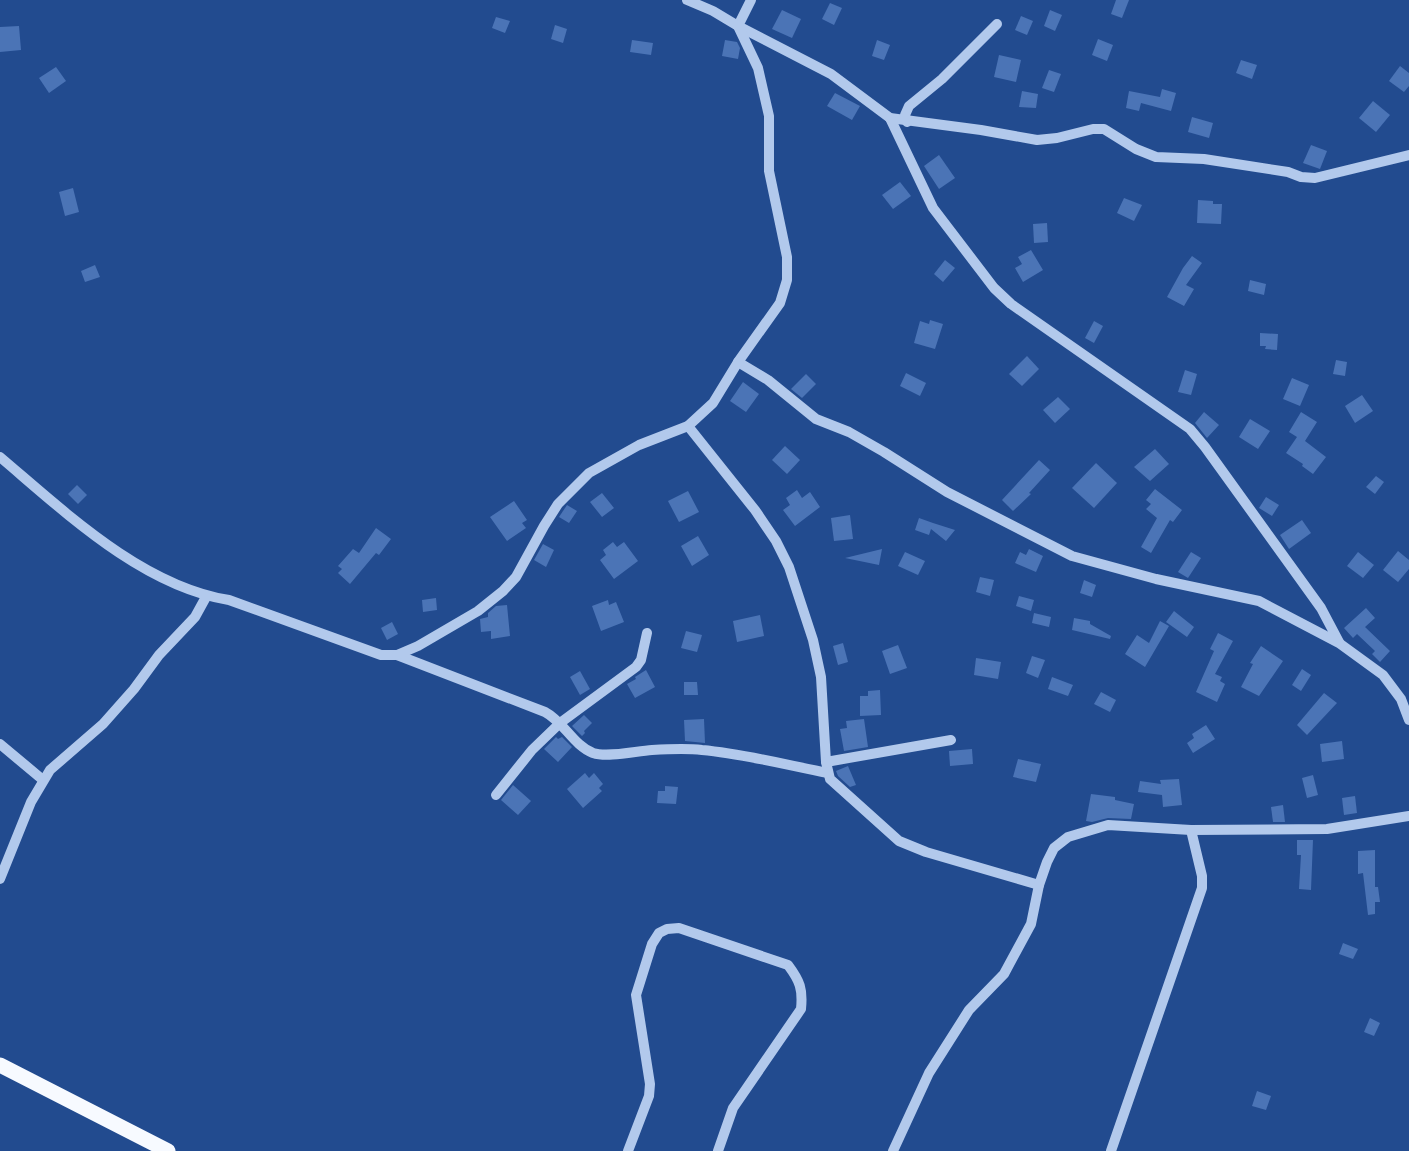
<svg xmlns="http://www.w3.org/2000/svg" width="1409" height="1151" viewBox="0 0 1409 1151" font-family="'Exo 2',sans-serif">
	<rect width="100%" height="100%" fill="#224b8f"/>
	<!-- building -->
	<g fill="#4b74b6">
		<polygon points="1116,0 1129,0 1122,18 1111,14"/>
		<polygon points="830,3 842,8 834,25 822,19"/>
		<polygon points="782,10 801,19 792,38 772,29"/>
		<polygon points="1050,10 1062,15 1055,31 1044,26"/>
		<polygon points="1021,16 1033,21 1027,35 1015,30"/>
		<polygon points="496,17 510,21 505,33 492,28"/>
		<polygon points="555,25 567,29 563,43 551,39"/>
		<polygon points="19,26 21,50 0,52 0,27"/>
		<polygon points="1098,39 1113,45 1107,61 1092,55"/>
		<polygon points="632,40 653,43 651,55 630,52"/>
		<polygon points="725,40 737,42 740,48 738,59 722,56"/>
		<polygon points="877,40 890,45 884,60 872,56"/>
		<polygon points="999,55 1021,60 1016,82 994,77"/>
		<polygon points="1241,60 1257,65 1252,79 1236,73"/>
		<polygon points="1400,66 1409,73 1409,86 1404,92 1389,81"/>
		<polygon points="56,67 66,81 49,93 39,78"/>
		<polygon points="1049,70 1061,74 1054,92 1042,88"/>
		<polygon points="1162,89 1176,93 1171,111 1141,103 1139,111 1126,108 1129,91 1160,97"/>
		<polygon points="1022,91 1038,94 1036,108 1019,107"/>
		<polygon points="835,93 860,106 852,120 827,106"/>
		<polygon points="1373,101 1390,115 1376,132 1359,118"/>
		<polygon points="1192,117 1213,123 1209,138 1188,132"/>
		<polygon points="1311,145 1327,151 1320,169 1303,163"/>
		<polygon points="939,155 955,178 939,189 924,166"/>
		<polygon points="900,182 911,196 893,209 882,195"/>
		<polygon points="73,188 79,212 65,216 59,192"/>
		<polygon points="1124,198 1142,205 1134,221 1117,213"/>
		<polygon points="1198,200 1213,201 1213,204 1222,204 1221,224 1197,223"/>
		<polygon points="1047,223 1048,242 1034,243 1033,224"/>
		<polygon points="1031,250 1043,270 1023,282 1015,268 1022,264 1018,257"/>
		<polygon points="1192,256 1202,263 1186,285 1194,289 1184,306 1167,297 1183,268"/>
		<polygon points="945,260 955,268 943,282 934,274"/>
		<polygon points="95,265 100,277 85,282 81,271"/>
		<polygon points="1250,280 1266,284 1264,295 1248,291"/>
		<polygon points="930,320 943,324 935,349 914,343 920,321 929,324"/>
		<polygon points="1094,321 1103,326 1094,343 1085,338"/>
		<polygon points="1260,333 1278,334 1277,350 1265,349 1266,346 1260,346"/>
		<polygon points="1027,356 1039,369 1022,386 1009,374"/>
		<polygon points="1336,360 1347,362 1345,376 1333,374"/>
		<polygon points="1185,370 1197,374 1191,395 1178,392"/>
		<polygon points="906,373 926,383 920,396 900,386"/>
		<polygon points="806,374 816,384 802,398 791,389"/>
		<polygon points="1292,378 1309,385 1300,406 1283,399"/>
		<polygon points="743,382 759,394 746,412 730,401"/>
		<polygon points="1362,395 1373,411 1355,423 1345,406"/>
		<polygon points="1058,397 1070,409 1055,423 1043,410"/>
		<polygon points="1204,412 1219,425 1207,438 1195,423"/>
		<polygon points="1301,412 1317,422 1305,441 1326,457 1313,474 1302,466 1303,464 1286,453 1297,437 1289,432"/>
		<polygon points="1250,419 1270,431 1258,449 1239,437"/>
		<polygon points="785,446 800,460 787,474 772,460"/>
		<polygon points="1155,449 1169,464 1150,481 1134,467"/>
		<polygon points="1039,460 1050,470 1029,493 1031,494 1013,511 1002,500"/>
		<polygon points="1096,463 1117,483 1094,508 1072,488"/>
		<polygon points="1376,476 1384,482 1375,494 1366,487"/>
		<polygon points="77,485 87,495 78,504 68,494"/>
		<polygon points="1155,489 1182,510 1173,522 1170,520 1151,553 1141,547 1157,518 1146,509 1151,504 1146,500"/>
		<polygon points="797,490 802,498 810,492 820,507 795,526 783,510 790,505 786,498"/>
		<polygon points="688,491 699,512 679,522 668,501"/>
		<polygon points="602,493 614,508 602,517 590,502"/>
		<polygon points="1266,497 1279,505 1272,516 1259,508"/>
		<polygon points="514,501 527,520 522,523 526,528 507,541 490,517"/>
		<polygon points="567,505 577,511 569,523 559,517"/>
		<polygon points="850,515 853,539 834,541 831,518"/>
		<polygon points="919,518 933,523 955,530 946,541 931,529 929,535 915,530"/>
		<polygon points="1302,520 1311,533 1289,549 1280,535"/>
		<polygon points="376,528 391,539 379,555 376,553 350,584 338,573 342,569 338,566 353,549 359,553"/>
		<polygon points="698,536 709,555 692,566 681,546"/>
		<polygon points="613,542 617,547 624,542 638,561 614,579 600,560 606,555 603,550"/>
		<polygon points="543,544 554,550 546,567 534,560"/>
		<polygon points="882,549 879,565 845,558"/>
		<polygon points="1029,549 1043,556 1036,572 1015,563 1020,552 1026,555"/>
		<polygon points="1398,551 1409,560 1409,569 1398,582 1383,570"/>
		<polygon points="905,552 925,561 918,575 898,566"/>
		<polygon points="1191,552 1201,558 1188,578 1178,572"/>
		<polygon points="1358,552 1374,565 1363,578 1347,566"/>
		<polygon points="980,577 994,580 990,596 976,592"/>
		<polygon points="1084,580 1096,585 1092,597 1080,593"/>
		<polygon points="1019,596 1034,600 1031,611 1016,606"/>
		<polygon points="436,598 437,610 423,612 422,600"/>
		<polygon points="608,600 609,605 616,602 624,622 601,631 592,606"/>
		<polygon points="507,605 510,636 491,639 491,631 481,632 480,619 488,617 488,613 496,606"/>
		<polygon points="1366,608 1375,618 1365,627 1390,651 1380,662 1372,654 1375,651 1357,634 1353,638 1344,628"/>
		<polygon points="1174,611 1194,627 1187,637 1166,622"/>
		<polygon points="1034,613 1051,617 1049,627 1032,623"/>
		<polygon points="760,615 764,636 737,642 733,621"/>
		<polygon points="1074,618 1090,621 1090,624 1111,636 1110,639 1072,630"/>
		<polygon points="1160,621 1169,626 1145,667 1125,654 1137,635 1149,643"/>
		<polygon points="392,622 398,634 387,640 381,628"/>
		<polygon points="686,631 702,635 697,652 681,648"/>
		<polygon points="1218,633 1233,641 1215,674 1222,677 1220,681 1225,684 1217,702 1196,692 1214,651 1210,649"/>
		<polygon points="843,643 848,662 838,665 833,646"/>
		<polygon points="898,645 907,668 890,674 882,651"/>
		<polygon points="1261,646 1283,661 1259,696 1241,687 1253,664 1250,663"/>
		<polygon points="1032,656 1045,660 1038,678 1026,673"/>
		<polygon points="976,658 1001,662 998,679 974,675"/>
		<polygon points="1302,669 1311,675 1301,691 1292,685"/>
		<polygon points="646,670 655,687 635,698 627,684 636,679 635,677"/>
		<polygon points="580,671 590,689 580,695 570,677"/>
		<polygon points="1052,677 1073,685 1068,696 1048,689"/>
		<polygon points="684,682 697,682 698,695 684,695"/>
		<polygon points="880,690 881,715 860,716 860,696 868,696 868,691"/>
		<polygon points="1101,692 1116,700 1110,712 1094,704"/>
		<polygon points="1324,693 1337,703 1307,735 1297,725"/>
		<polygon points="584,715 592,723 584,731 585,733 582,736 572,726"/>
		<polygon points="704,719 705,743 685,741 684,720"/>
		<polygon points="864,719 868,747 844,751 840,729 847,728 846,721"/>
		<polygon points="1206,725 1215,739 1193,753 1187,743 1194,738 1192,734"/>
		<polygon points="556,737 558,739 562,737 572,747 558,762 544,749"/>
		<polygon points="1342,741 1344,759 1322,762 1320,744"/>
		<polygon points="972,749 973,764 950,766 949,751"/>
		<polygon points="1018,759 1041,764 1036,782 1013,777"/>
		<polygon points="848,766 856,785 850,787 838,776 836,771"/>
		<polygon points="585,773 589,778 594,773 603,784 599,788 602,791 583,808 567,789"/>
		<polygon points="1313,775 1318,795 1307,798 1302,778"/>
		<polygon points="1179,779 1182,805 1163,807 1162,795 1138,792 1140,781 1161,784 1160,780"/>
		<polygon points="513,785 531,801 518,815 501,800"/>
		<polygon points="665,786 678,787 676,804 657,803 658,791 665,791"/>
		<polygon points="1091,794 1115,797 1115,800 1134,804 1131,819 1108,818 1092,822 1086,821"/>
		<polygon points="1355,796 1357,813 1344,815 1342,798"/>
		<polygon points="1283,805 1285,822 1273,822 1271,807"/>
		<polygon points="1297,840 1313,840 1311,890 1299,889 1301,855 1297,855"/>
		<polygon points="1375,850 1375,887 1378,887 1380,902 1375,902 1375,914 1368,915 1363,873 1358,874 1358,851"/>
		<polygon points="1343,943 1358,949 1353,959 1339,954"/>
		<polygon points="1370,1018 1380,1023 1374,1036 1364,1032"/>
		<polygon points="1257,1091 1271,1096 1266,1110 1252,1106"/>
	</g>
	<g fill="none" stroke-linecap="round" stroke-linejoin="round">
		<!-- minor -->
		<g stroke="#b2c9ec" stroke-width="10">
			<polyline points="751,0 738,26 831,74 890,118 981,130 1037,140 1057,138 1093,129 1104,129 1136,149 1156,157 1204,159 1288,172 1301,177 1315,178 1409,155"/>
			<polyline points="890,118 933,208 994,288 1011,304 1190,429 1205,447 1321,608 1339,642"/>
			<polyline points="907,122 905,115 909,106 942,79 997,24"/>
			<polyline points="738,362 768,380 816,419 849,432 884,452 947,492 1072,556 1156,579 1259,601 1339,643 1383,675 1401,699 1409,720"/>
			<polyline points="688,426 755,510 776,541 789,567 813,640 821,677 826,762 830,779 899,841 926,852 1039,885"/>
			<path d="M 0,457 C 65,512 142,586 229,600 L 381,655 L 397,655 L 545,712 C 564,722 573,745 593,753 C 608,758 636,751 652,750 C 668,749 686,748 702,750 C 745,754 787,765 828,773"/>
			<polyline points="397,655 418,646 478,611 503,591 516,577 544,526 558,504 589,473 639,445 688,426 713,403 738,362 780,303 787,280 787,257 769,171 769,116 758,68 738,26 713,11 687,0"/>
			<polyline points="0,744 43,780"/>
			<polyline points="826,762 951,740"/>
			<polyline points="496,795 532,750 560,723 636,667 641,660 647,633"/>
			<polyline points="0,879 31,802 50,770 103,724 134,689 159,655 195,617 206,597"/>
			<path d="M 628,1151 L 649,1096 L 650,1084 L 636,995 L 652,944 L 659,933 L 667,929 L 679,928 L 788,965 C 800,981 803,989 801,1009 L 733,1108 L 718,1151"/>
			<polyline points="893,1151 929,1073 969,1010 1004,974 1031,924 1039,885 1047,862 1054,848 1068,837 1108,825 1191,830 1327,829 1409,816"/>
			<polyline points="1111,1151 1202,888 1202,876 1191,830"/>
		</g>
		<!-- major -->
		<polyline stroke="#f7faff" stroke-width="15" points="0,1065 168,1151"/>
	</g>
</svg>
